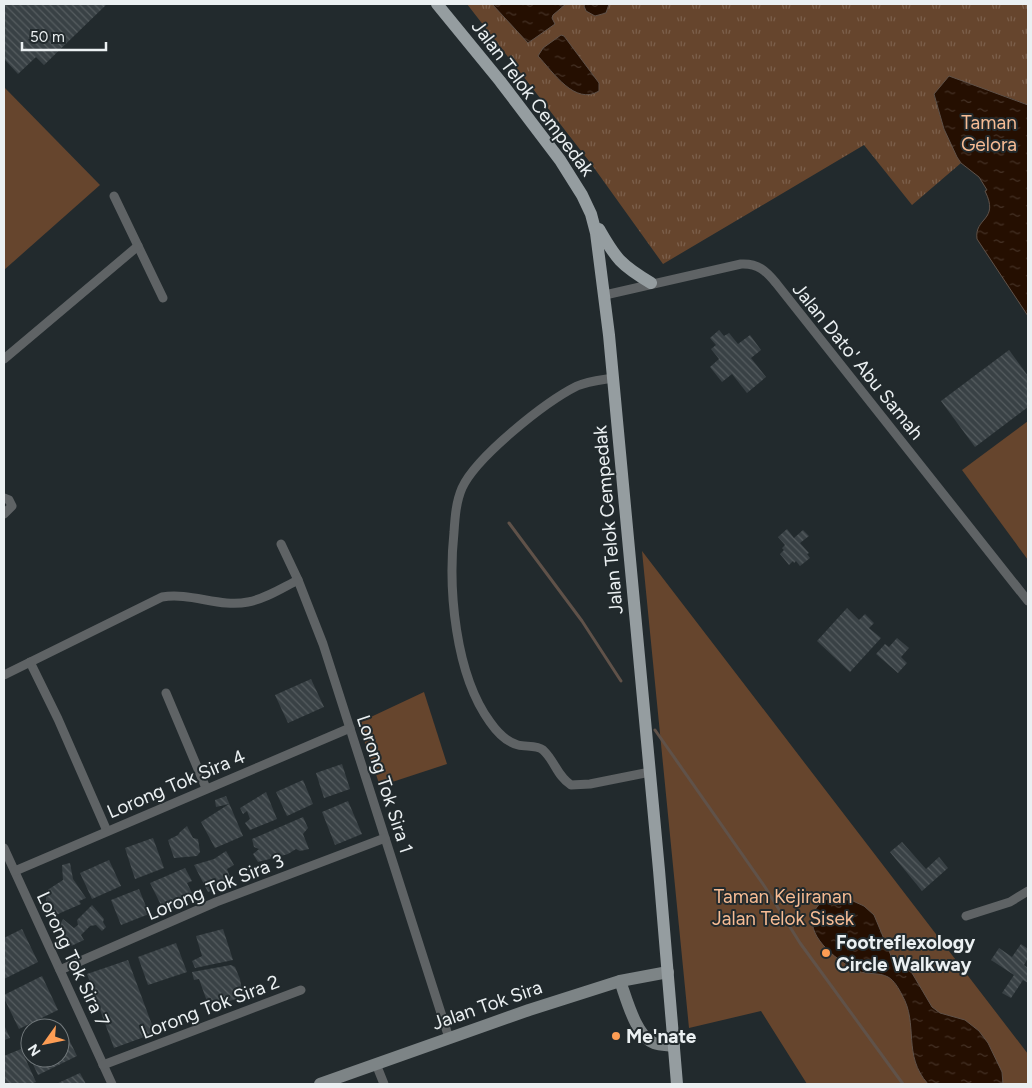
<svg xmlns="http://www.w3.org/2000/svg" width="1032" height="1088" viewBox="0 0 1032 1088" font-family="Figtree,sans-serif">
	<defs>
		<pattern id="grass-tufts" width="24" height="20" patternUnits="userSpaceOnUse" patternTransform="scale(1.25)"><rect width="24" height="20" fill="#66452d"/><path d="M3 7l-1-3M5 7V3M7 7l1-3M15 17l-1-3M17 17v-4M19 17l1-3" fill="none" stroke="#7c604c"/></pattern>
		<pattern id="water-ripples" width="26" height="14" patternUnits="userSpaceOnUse" patternTransform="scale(1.25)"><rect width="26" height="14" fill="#250f01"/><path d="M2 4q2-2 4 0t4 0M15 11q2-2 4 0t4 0" fill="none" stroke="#453226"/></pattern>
		<pattern id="building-back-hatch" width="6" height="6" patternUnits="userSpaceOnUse" patternTransform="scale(1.25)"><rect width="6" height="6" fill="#394145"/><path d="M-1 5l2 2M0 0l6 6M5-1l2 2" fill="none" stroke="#565d60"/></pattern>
	</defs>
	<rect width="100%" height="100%" fill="#222a2d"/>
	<!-- grass -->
	<polygon fill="url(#grass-tufts)" points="467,4 1028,4 1028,105 1005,96 934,95 944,129 961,163 912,205 864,145 663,264 592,165"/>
	<!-- park -->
	<g fill="#66452d">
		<polygon points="4,87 100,185 4,270"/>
		<polygon points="1028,421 1028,560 962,470"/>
		<polygon points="642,551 1028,1054 1028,1084 807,1084 761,1011 689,1028"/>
		<polygon points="424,692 447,764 380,786 358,723"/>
	</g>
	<!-- water -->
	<g fill="url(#water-ripples)" stroke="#605249">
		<polygon points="492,4 566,4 553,15 552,18 555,24 528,43"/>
		<polygon points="585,4 609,4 606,13 595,16 586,11 584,6"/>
		<path d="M 561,35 L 564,36 L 599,83 L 599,91 C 575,106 553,72 538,56 L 543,48 Z"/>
		<path d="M 949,76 L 1028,105 L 1028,316 L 977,239 C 974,217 1000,221 985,191 L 987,190 L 979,177 L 961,163 L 957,157 L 944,129 L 934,94 Z"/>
		<path d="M 834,897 L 853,901 L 864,906 L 874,915 L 892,958 L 912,973 L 932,1007 L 940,1013 L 965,1020 L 979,1031 L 988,1043 L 1002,1072 L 1003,1084 L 928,1084 C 902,1055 919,1024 902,995 C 899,989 894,980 888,977 C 879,972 867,975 858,971 C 840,963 807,938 813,916 C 816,904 823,900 834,897 Z"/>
	</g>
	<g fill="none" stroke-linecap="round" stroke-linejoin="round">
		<!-- stream -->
		<g stroke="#605249" stroke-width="3">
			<polyline points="509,523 582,621 621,681"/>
			<polyline points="655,730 765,887 800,943 903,1084"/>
		</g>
	</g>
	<!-- building -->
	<g fill="url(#building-back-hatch)">
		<polygon points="4,4 107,4 44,65 36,57 18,74 4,59"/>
		<polygon points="719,330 724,336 729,333 738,344 750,335 761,350 751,358 766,377 747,393 732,374 722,382 710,367 719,359 711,349 716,345 710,338"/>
		<polygon points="1009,350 1028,376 1028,407 975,447 941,401"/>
		<polygon points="787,529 794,538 803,530 809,536 800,543 809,553 807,554 810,558 800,566 796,561 794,563 793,561 789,565 780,554 784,550 782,548 785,545 778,537"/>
		<polygon points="847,608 859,620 865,614 874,623 869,628 881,638 850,672 817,641"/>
		<polygon points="897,638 909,648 901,657 907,663 898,673 876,654 885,644 889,647"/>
		<polygon points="311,679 324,707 288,723 275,695"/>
		<polygon points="342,764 350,789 324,798 316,773"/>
		<polygon points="303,780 313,804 287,816 276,792"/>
		<polygon points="266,792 277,819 250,830 245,823 250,819 247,811 243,814 240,808"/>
		<polygon points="226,796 243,836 215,848 201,822 229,804 216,807 215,800"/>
		<polygon points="348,801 362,834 335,845 322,812"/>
		<polygon points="303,817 308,828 303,834 309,849 300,851 296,849 288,854 258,862 253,854 259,849 254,847 252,839"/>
		<polygon points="187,826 193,838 198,839 200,852 197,856 174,858 168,840 178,835 180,832"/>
		<polygon points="153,838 164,868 135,879 125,848"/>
		<polygon points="902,842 926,869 939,857 948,868 922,891 890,852"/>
		<polygon points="226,851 234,865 227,869 232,882 208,892 194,865 214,859"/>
		<polygon points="109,860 121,886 92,899 80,873"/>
		<polygon points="70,863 73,879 86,898 79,901 81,904 58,914 49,911 49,914 46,910 46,891 63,880 62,865"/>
		<polygon points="185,868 192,881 187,883 193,895 181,899 181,905 172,908 171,903 162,907 150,883"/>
		<polygon points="139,889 149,914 121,925 111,900"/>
		<polygon points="92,905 104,919 103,922 106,927 102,931 96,925 90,926 81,935 84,940 69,947 59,926 63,919 74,928 78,925 77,920"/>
		<polygon points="22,929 38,962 4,979 4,938"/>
		<polygon points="223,929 233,960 195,968 192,961 202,956 196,936"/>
		<polygon points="176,943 187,972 148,985 138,957"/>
		<polygon points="1021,944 1028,949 1028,958 1024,965 1028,968 1028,983 1023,980 1011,998 1002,993 1014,975 991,960 999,948 1012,957"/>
		<polygon points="128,960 155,1033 114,1048 87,974"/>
		<polygon points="231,965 235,967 240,979 243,997 209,1007 199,979 194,980 192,972"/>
		<polygon points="42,976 58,1010 19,1029 4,998 4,995"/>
		<polygon points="61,1023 77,1056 38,1075 22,1041 30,1037 30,1058 60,1058 60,1028 50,1028"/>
		<polygon points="4,1025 10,1038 4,1040"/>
		<polygon points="21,1049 36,1082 30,1084 4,1084 4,1056"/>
		<polygon points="80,1073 86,1084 56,1084"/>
	</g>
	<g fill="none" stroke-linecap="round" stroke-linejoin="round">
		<!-- street -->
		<g stroke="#5f6365" stroke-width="9">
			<polyline points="114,196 163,298"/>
			<path d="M 605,295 L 741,264 C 758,263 766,271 776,283 L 1028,601"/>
			<polyline points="4,359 138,246"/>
			<path d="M 613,378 C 601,380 588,381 577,386 C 545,402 476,457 462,488 C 456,502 455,517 454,532 C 448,589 455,674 490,722 C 497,732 506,742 518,745 C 526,747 537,745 543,750 C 555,761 557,776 571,785 L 590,784 L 650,772"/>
			<polyline points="4,498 9,500 12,506 4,514"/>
			<polyline points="281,544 298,580 323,644 449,1038"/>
			<polyline points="30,662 58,719 107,831"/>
			<path d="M 4,675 L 162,597 C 191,592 220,608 248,602 C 265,599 282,588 298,580"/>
			<polyline points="166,693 206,788"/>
			<polyline points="4,848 112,1084"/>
			<polyline points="15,871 350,728"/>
			<polyline points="966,916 1010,902 1028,891"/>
			<polyline points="60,970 216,902 385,838"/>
			<polyline points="376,1064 384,1084"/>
			<polyline points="103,1065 301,990"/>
		</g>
		<!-- secondary -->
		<g stroke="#7d8486" stroke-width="12">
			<path d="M 620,981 C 626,997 636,1037 654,1043 C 660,1045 667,1045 674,1046"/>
			<polyline points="320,1084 529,1010 620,981 668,972"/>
		</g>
		<!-- primary -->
		<g stroke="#959da0" stroke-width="12">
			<polyline points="437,4 500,81 560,160 582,195 591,214 596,233 609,335 659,870 677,1084"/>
			<path d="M 599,229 C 616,259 621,265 651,283"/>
		</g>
	</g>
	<!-- markers -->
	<g fill="#fd9d54" stroke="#222a2d" stroke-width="2">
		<circle cx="826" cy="953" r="5"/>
		<circle cx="616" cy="1036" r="5"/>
	</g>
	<g text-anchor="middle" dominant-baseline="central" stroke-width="4" stroke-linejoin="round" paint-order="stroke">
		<!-- street labels -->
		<g font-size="19" fill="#ebf0f2" stroke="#222a2d">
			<text transform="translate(533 98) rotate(53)">Jalan Telok Cempedak</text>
			<text transform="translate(858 361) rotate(51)">Jalan Dato' Abu Samah</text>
			<text transform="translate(608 520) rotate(-95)">Jalan Telok Cempedak</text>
			<text transform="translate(176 784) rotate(-23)">Lorong Tok Sira 4</text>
			<text transform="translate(385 784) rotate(72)">Lorong Tok Sira 1</text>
			<text transform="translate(215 887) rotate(-22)">Lorong Tok Sira 3</text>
			<text transform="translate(73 959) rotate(65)">Lorong Tok Sira 7</text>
			<text transform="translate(487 1005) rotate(-19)">Jalan Tok Sira</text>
			<text transform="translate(210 1007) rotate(-21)">Lorong Tok Sira 2</text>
		</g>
		<!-- park labels -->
		<g font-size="19" fill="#f7bc94" stroke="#222a2d">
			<text x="989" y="122">Taman<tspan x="989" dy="22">Gelora</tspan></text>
			<text x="783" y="896">Taman Kejiranan<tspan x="783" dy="22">Jalan Telok Sisek</tspan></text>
		</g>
		<!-- poi labels -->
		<g font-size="19" font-weight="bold" fill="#ebf0f2" stroke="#222a2d" text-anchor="start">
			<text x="836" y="942">Footreflexology<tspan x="836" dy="22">Circle Walkway</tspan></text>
			<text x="626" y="1036">Me'nate</text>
		</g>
	</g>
	<!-- border -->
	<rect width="1032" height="1088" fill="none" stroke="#ebf0f2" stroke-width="10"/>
	<!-- north arrow -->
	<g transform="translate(45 1043) rotate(237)"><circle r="24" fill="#222a2d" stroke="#72797c"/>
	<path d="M0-4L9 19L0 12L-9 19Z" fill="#fd9d54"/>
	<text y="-8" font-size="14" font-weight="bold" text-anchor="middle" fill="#ebf0f2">N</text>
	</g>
	<!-- scale -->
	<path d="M22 42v8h84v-8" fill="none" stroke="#ebf0f2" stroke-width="2.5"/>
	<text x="30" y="42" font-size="15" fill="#ebf0f2" stroke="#222a2d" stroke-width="4" paint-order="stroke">50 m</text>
</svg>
